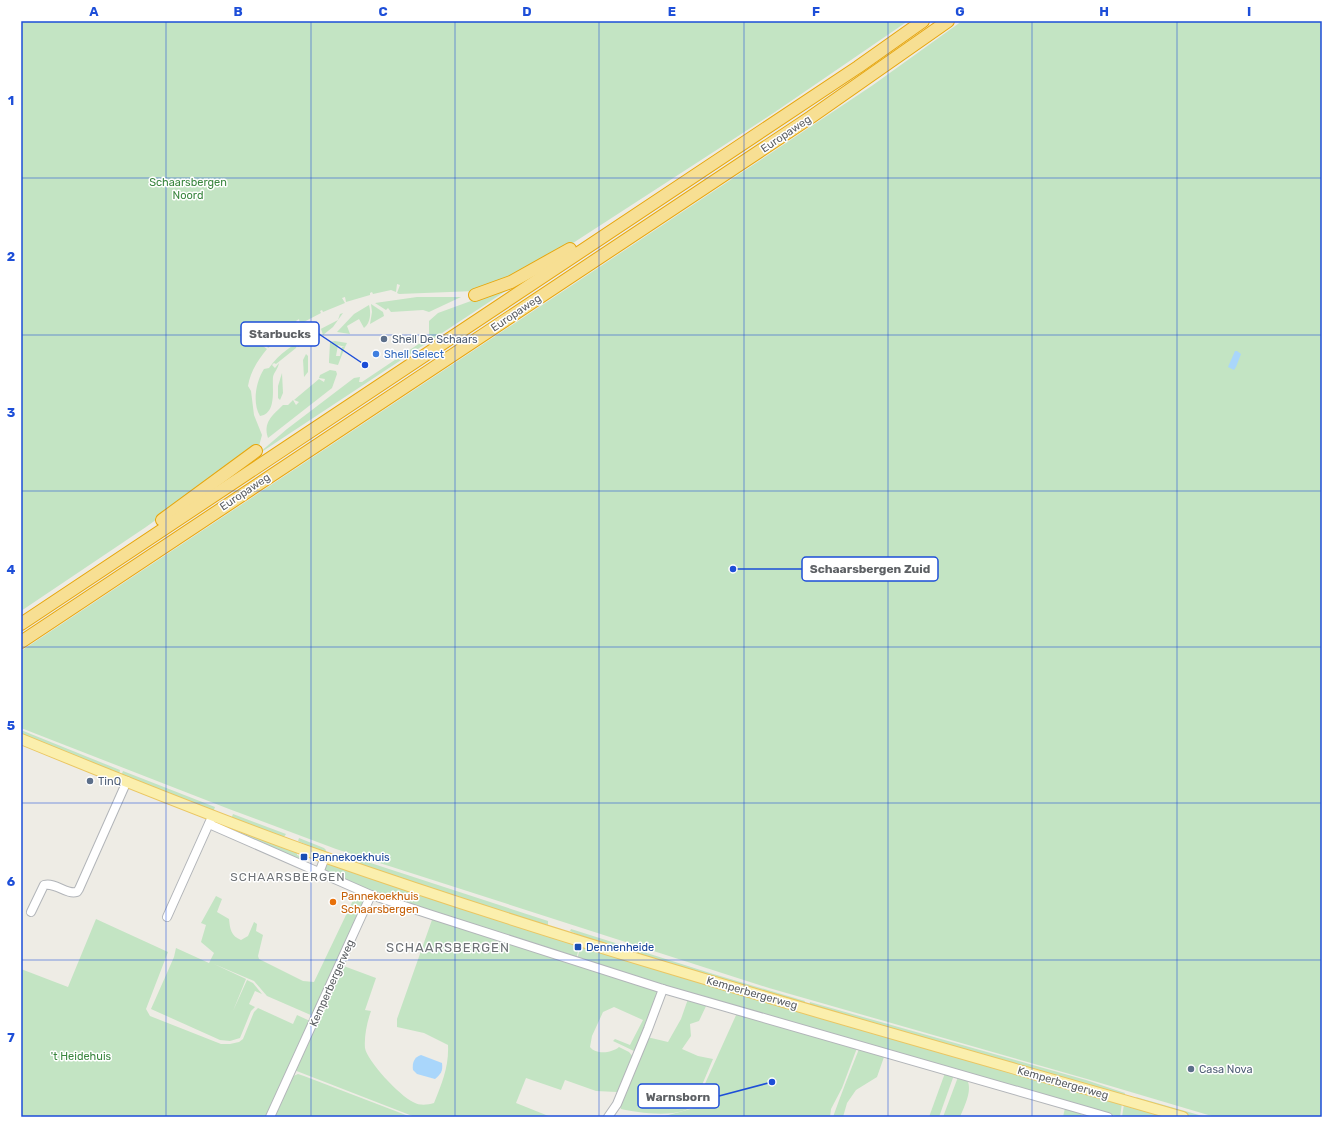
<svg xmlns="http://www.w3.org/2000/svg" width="1343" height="1138" viewBox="0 0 1343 1138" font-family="Rubik,sans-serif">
	<rect width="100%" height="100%" fill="#eeece5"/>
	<!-- green -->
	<g fill="#c3e4c3">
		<path d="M 21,21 L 908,21 L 775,112 L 536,267 L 475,291 L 399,294 L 397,293 L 400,285 L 397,284 L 396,292 L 391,290 L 373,294 L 372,292 L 370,293 L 370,295 L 346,302 L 345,297 L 342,298 L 345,303 L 323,312 L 322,310 L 320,311 L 321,313 L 300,324 L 299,319 L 296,321 L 299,325 L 287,333 L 285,332 L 283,334 L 284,335 L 268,348 L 266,344 L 263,346 L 267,349 C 258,360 250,372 248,386 L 251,391 L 254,415 L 262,435 L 259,446 L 146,527 L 21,611 Z"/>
		<polygon points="962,21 1322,21 1322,1117 1215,1117 1087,1079 769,988 336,849 229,809 21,728 21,651 756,163 873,85"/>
		<polygon points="515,285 260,453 259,453 287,429 354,378 360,377 359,382 362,382 429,337 429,321 438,313"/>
		<polygon points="417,297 461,297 429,312 423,310 391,312 388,308 386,310 375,303"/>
		<polygon points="371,304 383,312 384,316 370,324 372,312"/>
		<path d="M 369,305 C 371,312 371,323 364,328 L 359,319 L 347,326 L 350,334 L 337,332 L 354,314 Z"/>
		<polygon points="343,313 333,327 323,335 321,329 317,331 322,335 313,337 311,334 338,320 340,314"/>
		<path d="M 310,334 L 312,338 L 298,347 L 297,345 L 296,348 L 276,364 L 274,363 L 272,365 L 275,368 L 279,363 C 278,369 274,372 273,377 C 272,389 277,413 260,416 C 252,403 256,381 264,369 L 269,368 C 279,353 295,344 310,334 Z"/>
		<polygon points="335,341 347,343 345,347 338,345 336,356 340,356 342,347 345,347 338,365 329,363 329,361 330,342"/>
		<polygon points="306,354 308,356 308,372 304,377 303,360"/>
		<path d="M 330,370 L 336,371 L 337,374 L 332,388 L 268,438 C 263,422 272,416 283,405 L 288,405 L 293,400 L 296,405 L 299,402 L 294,400 L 319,379 L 324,382 L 325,379 L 319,378 L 320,375 Z"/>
		<polygon points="282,373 283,393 280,400 278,398 278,386"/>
		<polygon points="21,730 120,770 119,775 21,736"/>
		<polygon points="123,771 215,807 213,812 121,776"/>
		<polygon points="233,814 286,834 284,837 231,819"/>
		<polygon points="216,822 297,853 297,855 305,858 303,863"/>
		<polygon points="299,838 324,848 326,850 325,853 298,841"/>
		<polygon points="340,853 548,921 548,925 536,923 338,858"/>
		<polygon points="328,863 552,935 579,948 576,959 373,893 325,873 324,869"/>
		<path d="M 357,892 L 367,896 L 313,1016 L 267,996 L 254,981 L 214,964 L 246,979 L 233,1011 L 247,980 L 253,983 L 262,994 L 255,991 L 249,1004 L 255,1007 L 251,1011 L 240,1038 L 230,1041 L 220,1040 L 151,1009 L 174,957 L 176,948 L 209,963 L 214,953 L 201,942 L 206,925 L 201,923 L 216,896 L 222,899 L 217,912 L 229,919 C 230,929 231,936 241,940 L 248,936 L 254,922 L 257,924 L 256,931 L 263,935 L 258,956 L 259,959 L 303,981 L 314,982 Z"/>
		<path d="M 433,917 L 656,990 L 660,994 L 638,1049 L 634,1051 L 613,1041 L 615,1039 L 630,1045 L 643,1020 L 614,1007 L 603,1012 L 592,1036 L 590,1047 C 596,1055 612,1053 619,1047 L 629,1052 L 634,1058 L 619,1090 L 617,1092 L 596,1091 L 565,1080 L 561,1090 L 526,1078 L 516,1103 L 551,1117 L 415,1117 L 294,1070 L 341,965 L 376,978 L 365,1010 L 371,1011 C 367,1022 364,1037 365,1048 C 367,1061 400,1096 413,1102 C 420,1106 427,1105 434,1103 C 442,1083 449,1067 448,1045 L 424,1033 L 397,1027 L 397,1019 Z"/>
		<polygon points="96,919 168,952 146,1009 150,1016 221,1044 230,1044 239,1042 243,1039 254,1012 258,1008 293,1024 297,1015 310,1021 269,1117 21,1117 21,969 68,987"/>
		<polygon points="571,929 710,973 805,1001 804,1005 593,941 570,931"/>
		<polygon points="583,948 605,952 1122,1103 1120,1117 734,1007 577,959 580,949"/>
		<path d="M 688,999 L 707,1004 L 699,1021 L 690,1024 L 691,1036 L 682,1049 L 698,1056 L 713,1059 L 694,1104 C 684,1119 637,1113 621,1109 L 620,1107 L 647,1037 L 668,1042 L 681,1019 Z"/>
		<polygon points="810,1002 1086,1080 1125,1093 1124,1097 809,1006"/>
		<polygon points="737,1013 857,1048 842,1088 831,1109 830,1117 661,1117 694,1108"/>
		<path d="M 859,1049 L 882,1055 L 884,1057 L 877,1077 L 856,1090 L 847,1103 L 843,1117 L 833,1117 C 841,1094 850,1072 859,1049 Z"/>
		<polygon points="945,1073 954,1075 939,1117 929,1117"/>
		<polygon points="298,1074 304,1076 411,1117 273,1117 291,1077"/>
		<path d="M 958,1077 L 967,1080 C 973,1090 964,1107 960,1117 L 943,1117 Z"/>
		<polygon points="1136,1097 1206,1117 1194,1117 1138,1100"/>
		<polygon points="1124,1104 1170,1117 1122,1117"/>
		<polygon points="1065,1108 1082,1113 1081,1117 1063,1117"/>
	</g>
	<!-- water -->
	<g fill="#a9d6fb">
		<polygon points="1235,351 1237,351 1241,354 1236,367 1234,370 1228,367"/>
		<path d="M 421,1055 L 442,1063 C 443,1071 441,1074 435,1079 L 417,1074 L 413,1070 C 412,1063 414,1057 421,1055 Z"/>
	</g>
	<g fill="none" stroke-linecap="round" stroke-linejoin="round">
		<!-- minor casing -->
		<g stroke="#b2b5b9" stroke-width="10">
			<g id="minor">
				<polyline points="209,824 371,895 432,915 663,989 1108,1117"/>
				<polyline points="319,873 325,857"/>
				<path d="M 31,912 L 44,885 C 56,882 66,895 77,892 L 79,889 L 127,781"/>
				<polyline points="167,917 211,819"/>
				<polyline points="270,1117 371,895"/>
				<polyline points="608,1117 617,1104 648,1029 663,989"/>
			</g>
		</g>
		<!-- major casing -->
		<g stroke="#eac662" stroke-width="12">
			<path id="major" d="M 21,739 C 121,780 222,821 324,857 C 607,956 896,1034 1183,1117"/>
		</g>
		<!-- highway casing -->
		<g stroke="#e7a60c" stroke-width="14">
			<g id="highway">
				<polyline points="475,295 511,282 570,249"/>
				<polyline points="162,520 256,451"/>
				<polyline points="21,624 858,67 923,21"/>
				<polyline points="21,642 811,117 948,21"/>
			</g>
		</g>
		<!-- minor -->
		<use href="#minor" stroke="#fff" stroke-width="8"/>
		<!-- major -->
		<use href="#major" stroke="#fbefad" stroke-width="10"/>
		<!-- highway -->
		<use href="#highway" stroke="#f7df93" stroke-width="12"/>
	</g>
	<!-- grid -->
	<path fill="none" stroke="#1d4ed8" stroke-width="1" stroke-opacity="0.55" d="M 166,21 L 166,1117M 311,21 L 311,1117M 455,21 L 455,1117M 599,21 L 599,1117M 744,21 L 744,1117M 888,21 L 888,1117M 1032,21 L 1032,1117M 1177,21 L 1177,1117M 21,178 L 1322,178M 21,335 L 1322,335M 21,491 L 1322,491M 21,647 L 1322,647M 21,803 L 1322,803M 21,960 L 1322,960"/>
	<!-- markers -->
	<g fill="#5c6f8a" stroke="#fff" stroke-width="1.5">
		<circle cx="384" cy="339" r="4"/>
		<circle cx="90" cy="781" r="4"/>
		<circle cx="1191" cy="1069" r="4"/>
	</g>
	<circle fill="#3f7fe0" stroke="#fff" stroke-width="1.5" cx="376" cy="354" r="4"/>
	<g fill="#1a4fb4" stroke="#fff" stroke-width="1.5">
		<rect x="300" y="853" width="8" height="8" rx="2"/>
		<rect x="574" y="943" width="8" height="8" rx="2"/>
	</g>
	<circle fill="#e8710a" stroke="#fff" stroke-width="1.5" cx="333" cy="902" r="4"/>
	<g text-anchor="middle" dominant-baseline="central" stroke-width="3" stroke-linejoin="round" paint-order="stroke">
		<!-- street labels -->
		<g font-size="11" fill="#5d6064" stroke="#fff">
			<text transform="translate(786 134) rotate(-34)">Europaweg</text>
			<text transform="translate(516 313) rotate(-34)">Europaweg</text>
			<text transform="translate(245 492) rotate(-34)">Europaweg</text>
			<text transform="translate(332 983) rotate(-66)">Kemperbergerweg</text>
			<text transform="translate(752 993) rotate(16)">Kemperbergerweg</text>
			<text transform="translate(1063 1083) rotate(16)">Kemperbergerweg</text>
		</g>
		<!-- park labels -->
		<g font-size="11" fill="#3a863f" stroke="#fff">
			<text x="188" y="182">Schaarsbergen<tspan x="188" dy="13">Noord</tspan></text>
			<text x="81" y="1056">'t Heidehuis</text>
		</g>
		<!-- service labels -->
		<g font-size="11" fill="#4e5e75" stroke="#fff" text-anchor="start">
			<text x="392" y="339">Shell De Schaars</text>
			<text x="98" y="781">TinQ</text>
			<text x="1199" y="1069">Casa Nova</text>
		</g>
		<!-- shop labels -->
		<g font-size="11" fill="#366cbe" stroke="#fff" text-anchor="start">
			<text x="384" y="354">Shell Select</text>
		</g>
		<!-- transit labels -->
		<g font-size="11" fill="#164399" stroke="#fff" text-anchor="start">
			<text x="312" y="857">Pannekoekhuis</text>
			<text x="586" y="947">Dennenheide</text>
		</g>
		<!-- food labels -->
		<g font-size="11" fill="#c56008" stroke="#fff" text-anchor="start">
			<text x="341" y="896">Pannekoekhuis<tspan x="341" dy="13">Schaarsbergen</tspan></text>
		</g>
		<!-- neighbourhood labels -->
		<g font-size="12" letter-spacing="1" fill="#6e7276" stroke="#fff">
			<text x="288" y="877">SCHAARSBERGEN</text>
		</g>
		<!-- quarter labels -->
		<g font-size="13" letter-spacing="1" fill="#6e7276" stroke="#fff">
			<text x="448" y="947">SCHAARSBERGEN</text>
		</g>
	</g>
	<!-- callouts -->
	<path fill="none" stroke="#1d4ed8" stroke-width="1.5" d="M365 365L319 334M733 569L802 569M772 1082L719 1096"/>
	<g fill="#1d4ed8" stroke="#fff" stroke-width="1.5">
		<circle cx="365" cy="365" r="4"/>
		<circle cx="733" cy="569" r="4"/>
		<circle cx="772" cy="1082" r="4"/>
	</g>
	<g fill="#fff" stroke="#1d4ed8" stroke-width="1.5">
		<rect x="241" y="322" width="78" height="24" rx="4"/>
		<rect x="802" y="557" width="136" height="24" rx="4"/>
		<rect x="638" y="1084" width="81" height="24" rx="4"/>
	</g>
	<g font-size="12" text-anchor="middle" font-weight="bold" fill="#5d6064">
		<text x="280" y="338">Starbucks</text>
		<text x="870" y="573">Schaarsbergen Zuid</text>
		<text x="678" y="1101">Warnsborn</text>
	</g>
	<!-- border -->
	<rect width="1343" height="1138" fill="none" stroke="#ffffff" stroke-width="44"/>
	<rect x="22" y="22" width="1299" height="1094" fill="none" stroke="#1d4ed8" stroke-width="1.5"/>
	<g font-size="13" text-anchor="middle" font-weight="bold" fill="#1d4ed8">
		<text x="94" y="16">A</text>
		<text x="238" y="16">B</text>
		<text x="383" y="16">C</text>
		<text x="527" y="16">D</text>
		<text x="672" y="16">E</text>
		<text x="816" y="16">F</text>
		<text x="960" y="16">G</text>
		<text x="1104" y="16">H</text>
		<text x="1249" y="16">I</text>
		<text x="11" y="105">1</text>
		<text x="11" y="261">2</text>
		<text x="11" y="417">3</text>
		<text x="11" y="574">4</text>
		<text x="11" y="730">5</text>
		<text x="11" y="886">6</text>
		<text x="11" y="1042">7</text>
	</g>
</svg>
